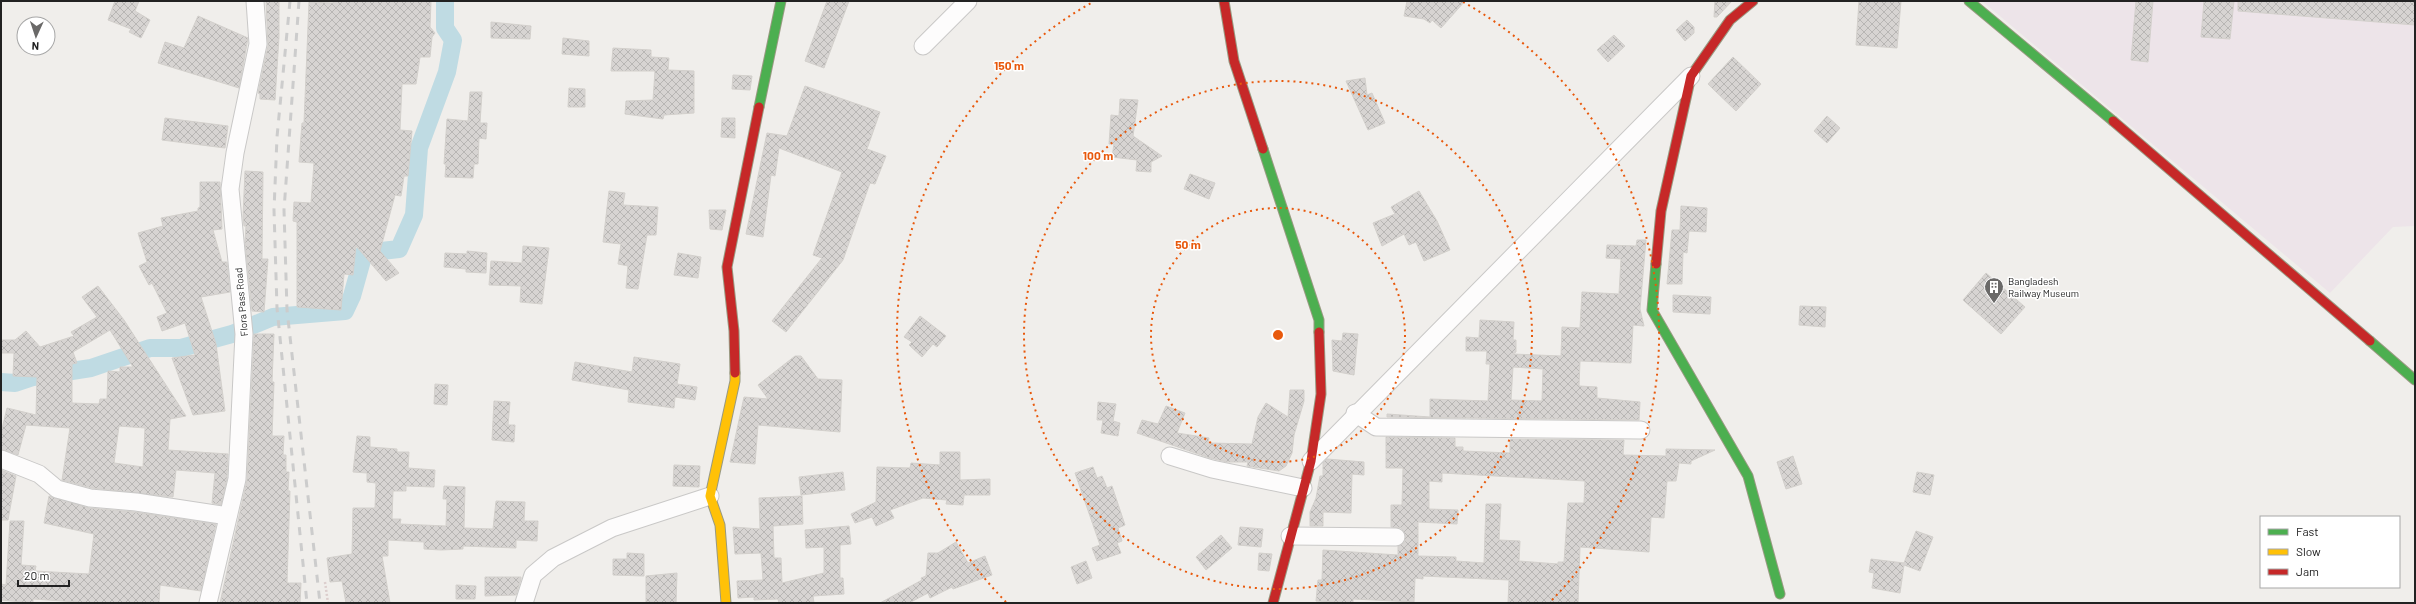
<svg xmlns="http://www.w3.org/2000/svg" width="2416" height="604" viewBox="0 0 2416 604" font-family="Barlow,sans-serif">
	<defs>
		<pattern id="building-cross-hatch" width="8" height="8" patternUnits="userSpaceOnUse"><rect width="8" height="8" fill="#d7d4d2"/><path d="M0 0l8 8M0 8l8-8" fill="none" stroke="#b8b6b4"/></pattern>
	</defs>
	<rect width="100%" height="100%" fill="#f0eeeb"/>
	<!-- industrial -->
	<polygon fill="#ede4e9" points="1982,1 2415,1 2415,226 2393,227 2330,293"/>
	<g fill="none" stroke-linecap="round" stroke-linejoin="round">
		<!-- canal -->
		<polyline stroke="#bfdbe3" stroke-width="18" points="1,382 15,383 33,377 91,368 150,348 181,348 232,334 273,317 345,311 352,296 364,253 399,249 414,215 419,148 447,72 453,40 445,28 445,1"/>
	</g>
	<!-- building -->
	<g fill="url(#building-cross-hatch)" stroke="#d3d0cc" fill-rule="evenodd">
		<polygon points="115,1 139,1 135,11 150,20 141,38 129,32 131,29 108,20"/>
		<polygon points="266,1 279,1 279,37 275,100 260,99 260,94 258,93 268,46"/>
		<polygon points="334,1 431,1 430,27 435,33 432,37 430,57 420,57 416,84 402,84 400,130 412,131 408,176 404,176 401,196 395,195 380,251 399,273 386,281 356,246 353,275 344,274 341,310 297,307 297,222 293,221 294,202 311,203 314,163 299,162 302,123 304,123 309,2 333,3"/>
		<polygon points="827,1 849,1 824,68 805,61"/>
		<polygon points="1407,1 1465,1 1441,28 1432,20 1430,23 1424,19 1404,16"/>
		<polygon points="1715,1 1732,1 1717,17 1714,17"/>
		<polygon points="1859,1 1901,1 1897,48 1856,45"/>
		<polygon points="2136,1 2153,1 2148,62 2131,60"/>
		<polygon points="2204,1 2234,1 2230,39 2201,37"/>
		<polygon points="2238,1 2415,1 2415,25 2238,11"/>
		<polygon points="198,16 248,38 239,88 158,63 165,42 184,48"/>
		<polygon points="1687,20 1694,27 1694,33 1685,41 1676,30"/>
		<polygon points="491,22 531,26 530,39 491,38"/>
		<polygon points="1614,35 1625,46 1608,62 1597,50"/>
		<polygon points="563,38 589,41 589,56 562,54"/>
		<polygon points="613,48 651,50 651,57 669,58 668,70 694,71 694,113 664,115 663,119 625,114 626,101 653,100 655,71 611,71"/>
		<polygon points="1733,57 1761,84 1736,111 1708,84"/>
		<polygon points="733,75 752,76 750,90 732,89"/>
		<polygon points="1365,78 1367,95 1372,93 1385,123 1368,130 1346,81"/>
		<polygon points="805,86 880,112 867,149 886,156 875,184 870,183 843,260 786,332 772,321 822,258 813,255 842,172 779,148 775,176 771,175 763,237 746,234 767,133 787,136"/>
		<polygon points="569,88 585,89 585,107 568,107"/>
		<polygon points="470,92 482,92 480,123 487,123 486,139 479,138 478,164 474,164 473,178 445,177 446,164 444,164 447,119 468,121"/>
		<polygon points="1120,99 1138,100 1133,136 1162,156 1151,162 1151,172 1136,171 1137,160 1112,157 1114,144 1109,144 1111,115 1119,116"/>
		<polygon points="1827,116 1840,128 1827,143 1814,131"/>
		<polygon points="165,118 228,126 225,148 162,140"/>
		<polygon points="722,118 735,118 735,138 721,137"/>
		<polygon points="245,171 263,172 262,259 268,259 264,312 252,311 245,242 246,226 244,226 243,217"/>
		<polygon points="1190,174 1215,183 1209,199 1184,189"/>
		<polygon points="200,182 220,182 222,229 213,230 222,262 227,262 230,292 201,297 216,344 225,411 193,415 172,358 195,355 185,323 162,331 157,317 167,313 152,283 149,285 139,266 147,262 138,233 163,226 161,218 198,211 198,208 200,207"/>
		<polygon points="609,191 625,193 623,205 658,207 656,235 647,235 638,289 626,288 628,266 618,264 621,244 603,242"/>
		<polygon points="1419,191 1437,221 1450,250 1424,261 1416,242 1409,245 1404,234 1382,246 1373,223 1395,214 1391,207"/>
		<polygon points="1681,206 1707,208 1706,232 1689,231 1687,253 1683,252 1682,284 1667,284 1672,230 1680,230"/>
		<polygon points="709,210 726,210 722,230 710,229"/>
		<path d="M 1637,240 L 1646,240 L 1640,309 L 1644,326 L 1633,325 L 1631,363 L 1580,361 L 1579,386 L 1597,387 L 1597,398 L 1640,402 L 1639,420 L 1387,417 L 1387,414 L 1430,417 L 1430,399 L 1488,401 L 1490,364 L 1486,364 L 1487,351 L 1466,351 L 1466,337 L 1479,338 L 1480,320 L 1514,322 L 1513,340 L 1516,340 L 1516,352 L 1513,354 L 1561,356 L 1562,327 L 1580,328 L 1582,292 L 1619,294 L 1621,259 L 1606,258 L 1607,245 L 1636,246 ZM 1513,367 L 1543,369 L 1542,401 L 1511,400 Z"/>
		<polygon points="523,246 549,248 542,304 520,302 521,286 489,285 491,261 522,263"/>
		<polygon points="467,251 487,253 486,273 466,272 466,269 444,267 445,253 467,254"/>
		<polygon points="678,253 701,257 698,278 674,275"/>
		<polygon points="1986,273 2025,307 2001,334 1963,300"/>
		<path d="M 98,286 L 124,320 L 186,416 L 170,419 L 168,450 L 228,454 L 227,478 L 221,505 L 212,503 L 215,473 L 176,470 L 173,497 L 92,488 L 62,480 L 70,428 L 26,425 L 18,455 L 1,449 L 1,433 L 7,408 L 36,415 L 37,377 L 13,376 L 14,353 L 1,353 L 1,340 L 15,340 L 26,331 L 40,347 L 74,336 L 71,332 L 97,317 L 82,297 ZM 110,330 L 133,367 L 120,367 L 120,372 L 108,371 L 107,399 L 100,399 L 99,404 L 72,403 L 72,364 L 77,363 L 73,352 ZM 119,426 L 145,428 L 143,467 L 114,463 Z"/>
		<polygon points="1673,295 1711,297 1710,314 1673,312"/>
		<polygon points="1800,306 1826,307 1825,327 1799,325"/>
		<polygon points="920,316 946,336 937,347 933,344 922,357 909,345 912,342 904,337"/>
		<polygon points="1343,333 1358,334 1354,375 1333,371 1332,340 1342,341"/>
		<polygon points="254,334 274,334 272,382 274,382 272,436 284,436 283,455 286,455 286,472 289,472 288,491 290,491 287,583 301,583 300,603 220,603 247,480"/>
		<polygon points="795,356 801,356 818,379 842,380 840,432 758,425 755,464 730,462 744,397 768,399 758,385"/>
		<polygon points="634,357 680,364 677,384 697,387 695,400 675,397 674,408 628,402 629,390 572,380 575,362 632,372"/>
		<polygon points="435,384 448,385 447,405 434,404"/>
		<polygon points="1290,390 1304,390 1304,401 1294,435 1292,453 1286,466 1279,471 1247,466 1248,462 1227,462 1210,458 1137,433 1142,420 1158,424 1166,406 1185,413 1177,433 1209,438 1208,443 1252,444 1258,417 1266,403 1288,417"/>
		<polygon points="494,401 510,402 508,425 515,425 514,442 492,440"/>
		<polygon points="1098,402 1116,404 1113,421 1120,423 1118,436 1101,433 1103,420 1097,420"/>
		<polygon points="357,436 370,437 370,447 397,449 397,452 409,452 408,468 435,470 434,487 406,486 406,491 393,491 392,519 401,519 400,524 446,526 447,499 443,499 444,486 465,487 464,528 493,529 496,501 525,502 524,521 538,521 537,541 516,540 516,548 463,546 463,549 441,550 424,549 424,542 388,540 388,556 382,556 390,603 346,603 342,581 330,582 327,558 352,554 353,508 375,508 376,483 367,482 367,473 353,472"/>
		<path d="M 1386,437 L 1455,438 L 1455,447 L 1463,447 L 1463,451 L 1510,453 L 1510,439 L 1624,440 L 1623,455 L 1666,456 L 1666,449 L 1715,450 L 1691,461 L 1691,464 L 1679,463 L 1676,481 L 1667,481 L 1664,518 L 1651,517 L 1649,552 L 1580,547 L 1578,603 L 1508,603 L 1509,580 L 1423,576 L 1423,579 L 1415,578 L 1414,602 L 1353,599 L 1353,603 L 1316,601 L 1318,580 L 1322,580 L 1323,550 L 1398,555 L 1398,546 L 1405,542 L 1404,532 L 1401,528 L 1391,527 L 1391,505 L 1402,505 L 1403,468 L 1386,468 ZM 1442,473 L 1585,481 L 1584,503 L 1568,503 L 1564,562 L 1558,562 L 1558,564 L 1519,561 L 1520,541 L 1499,540 L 1501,504 L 1486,504 L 1484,563 L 1456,561 L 1456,557 L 1418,556 L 1418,522 L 1457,524 L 1458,510 L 1429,509 L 1429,481 L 1442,482 Z"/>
		<polygon points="940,452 960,452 960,480 990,479 990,495 964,495 963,505 946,504 947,500 923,498 890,510 894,518 876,526 872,517 855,523 851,514 876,502 877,467 910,468 911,463 940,465"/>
		<polygon points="1793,456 1802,484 1786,489 1777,462"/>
		<polygon points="1327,459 1364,462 1364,475 1352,474 1351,513 1323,512 1323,526 1310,526 1310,512 1316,498 1320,476 1323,476 1323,463"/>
		<polygon points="674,465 700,466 699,487 673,486"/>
		<polygon points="1093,467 1097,478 1102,476 1107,488 1112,486 1125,525 1118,528 1122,541 1117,543 1121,553 1097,561 1092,548 1100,545 1075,473"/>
		<polygon points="1,470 16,476 8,520 1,520"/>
		<polygon points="843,472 845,490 801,495 799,477"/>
		<polygon points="1917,472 1934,475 1930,495 1913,492"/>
		<polygon points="49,496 89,508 135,512 216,524 201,591 160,585 159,603 92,603 33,599 33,603 1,600 1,584 6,585 10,521 24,521 21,565 36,566 35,571 89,574 94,534 44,523"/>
		<polygon points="802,496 803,524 773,526 774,558 781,558 782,583 824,573 824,547 806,548 805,530 849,526 851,544 840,545 840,578 843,578 844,594 813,596 814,603 779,603 778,599 754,600 754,597 738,598 737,581 763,580 761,553 735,554 733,527 760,529 759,498"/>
		<polygon points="1240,527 1263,529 1261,547 1238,545"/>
		<polygon points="1916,531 1933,537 1920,571 1904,565 1900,593 1872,588 1874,573 1869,572 1871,559 1904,563"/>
		<polygon points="1221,535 1232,548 1206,570 1196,557"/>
		<polygon points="956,542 968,563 985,556 992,575 953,589 952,587 930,598 928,593 909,603 880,603 922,580 921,578 926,576 928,553 938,553"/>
		<polygon points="627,553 644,554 644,576 613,575 613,559 627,559"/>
		<polygon points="1259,553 1272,554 1269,571 1258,570"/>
		<polygon points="1086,561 1092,578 1077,584 1071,567"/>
		<polygon points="677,573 676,603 646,602 646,576"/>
		<polygon points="485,577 521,577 521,579 516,595 485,596"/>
		<polygon points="456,585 476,586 475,599 456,599"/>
	</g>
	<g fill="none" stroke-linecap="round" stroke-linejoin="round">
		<!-- street casing -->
		<g stroke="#c9c8c7" stroke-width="19">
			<g id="street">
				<polyline points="923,46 968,1"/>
				<polyline points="1355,413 1376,427 1641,430"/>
				<polyline points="1170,456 1212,469 1303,488"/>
				<polyline points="1,459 39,474 57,489 90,498 136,502 228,516"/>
				<polyline points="1311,461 1691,76"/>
				<polyline points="1290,536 1396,537"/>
				<polyline points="208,603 237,479 244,334 230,189 235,153 258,44 255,1"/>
				<polyline points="524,603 533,575 553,558 612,528 710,496"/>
			</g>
		</g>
		<!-- fast casing -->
		<g stroke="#999a82" stroke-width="11">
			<g id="fast">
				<polyline points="1969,1 2113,121"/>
				<polyline points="759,107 781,1"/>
				<polyline points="1263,149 1319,320 1319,332"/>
				<polyline points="1656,264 1652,310 1748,476 1780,594"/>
				<polyline points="2370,341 2415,380"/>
			</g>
		</g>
		<!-- slow casing -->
		<g stroke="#999a82" stroke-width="11">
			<polyline id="slow" points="726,603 720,525 710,496 735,381 735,373"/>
		</g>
		<!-- jam casing -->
		<g stroke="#999a82" stroke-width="11">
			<g id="jam">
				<polyline points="1224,1 1234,61 1263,149"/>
				<polyline points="2113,121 2370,341"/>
				<polyline points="1656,264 1661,211 1691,76 1730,20 1753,1"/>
				<polyline points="735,373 734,331 727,267 759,107"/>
				<polyline points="1273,603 1311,461 1321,394 1319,332"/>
			</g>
		</g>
		<!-- path -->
		<polyline stroke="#dccecd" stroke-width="2.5" stroke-dasharray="2 2" stroke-linecap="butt" points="325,582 328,603"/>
		<!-- street -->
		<use href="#street" stroke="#fdfcfc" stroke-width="17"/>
		<!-- fast -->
		<use href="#fast" stroke="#4caf50" stroke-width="9"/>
		<!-- slow -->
		<use href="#slow" stroke="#ffc107" stroke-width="9"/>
		<!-- jam -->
		<use href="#jam" stroke="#c62828" stroke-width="9"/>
		<!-- rail -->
		<g stroke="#ccc" stroke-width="3" stroke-dasharray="8 8" stroke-linecap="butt">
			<polyline points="290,1 277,137 274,210 277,308 307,603"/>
			<polyline points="299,1 284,210 287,310 320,603"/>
		</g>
	</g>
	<!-- distance rings -->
	<g fill="none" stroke="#e8590c" stroke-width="2" stroke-dasharray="2 4">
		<circle cx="1278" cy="335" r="127"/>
		<circle cx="1278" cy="335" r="254"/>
		<path d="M1006 602A381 381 0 0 1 1093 2M1463 2A381 381 0 0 1 1550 602"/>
	</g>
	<!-- icons -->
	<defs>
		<g id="building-pin" transform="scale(1)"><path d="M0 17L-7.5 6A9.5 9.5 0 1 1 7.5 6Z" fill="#6a6968" stroke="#fff"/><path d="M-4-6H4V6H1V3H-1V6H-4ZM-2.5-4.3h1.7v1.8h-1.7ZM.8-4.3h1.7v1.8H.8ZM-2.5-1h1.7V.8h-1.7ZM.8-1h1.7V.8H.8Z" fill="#fff"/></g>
	</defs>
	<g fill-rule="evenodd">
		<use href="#building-pin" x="1994" y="287"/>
	</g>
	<g text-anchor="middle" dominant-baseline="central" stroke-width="3" stroke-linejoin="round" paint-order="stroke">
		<!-- poi labels -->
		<g font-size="10" fill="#222" stroke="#fff" text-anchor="start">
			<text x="2008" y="281">Bangladesh<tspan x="2008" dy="12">Railway Museum</tspan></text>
		</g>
		<!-- street labels -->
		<g font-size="10" fill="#222" stroke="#fff">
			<text transform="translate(241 302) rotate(-95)">Flora Pass Road</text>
		</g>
	</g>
	<circle cx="1278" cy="335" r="6" fill="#e8590c" stroke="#fff" stroke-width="2"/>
	<g font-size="12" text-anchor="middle" font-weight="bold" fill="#e8590c" stroke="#fff" stroke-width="3" stroke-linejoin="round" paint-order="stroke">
		<text x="1009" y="70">150 m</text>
		<text x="1098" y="160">100 m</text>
		<text x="1188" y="249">50 m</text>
	</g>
	<!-- border -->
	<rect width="2416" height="604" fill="none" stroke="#222222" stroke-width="4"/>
	<!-- legend -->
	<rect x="2260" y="516" width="140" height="72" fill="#ffffff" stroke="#a7a7a7"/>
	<rect x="2268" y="529" width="20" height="6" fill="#4caf50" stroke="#a7a7a7"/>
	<text x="2296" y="536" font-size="12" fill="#222222">Fast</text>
	<rect x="2268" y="549" width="20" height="6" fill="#ffc107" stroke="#a7a7a7"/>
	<text x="2296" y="556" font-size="12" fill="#222222">Slow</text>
	<rect x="2268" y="569" width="20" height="6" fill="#c62828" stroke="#a7a7a7"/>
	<text x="2296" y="576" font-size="12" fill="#222222">Jam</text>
	<!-- north arrow -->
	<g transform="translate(36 36) rotate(183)"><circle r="19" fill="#ffffff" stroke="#a7a7a7"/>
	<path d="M0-3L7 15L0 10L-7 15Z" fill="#6a6968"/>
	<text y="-6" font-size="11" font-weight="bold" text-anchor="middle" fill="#222222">N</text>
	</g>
	<!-- scale -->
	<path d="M18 580v6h51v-6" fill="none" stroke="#222222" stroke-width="2"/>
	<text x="24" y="580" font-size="12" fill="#222222" stroke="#ffffff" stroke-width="3" paint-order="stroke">20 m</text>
</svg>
